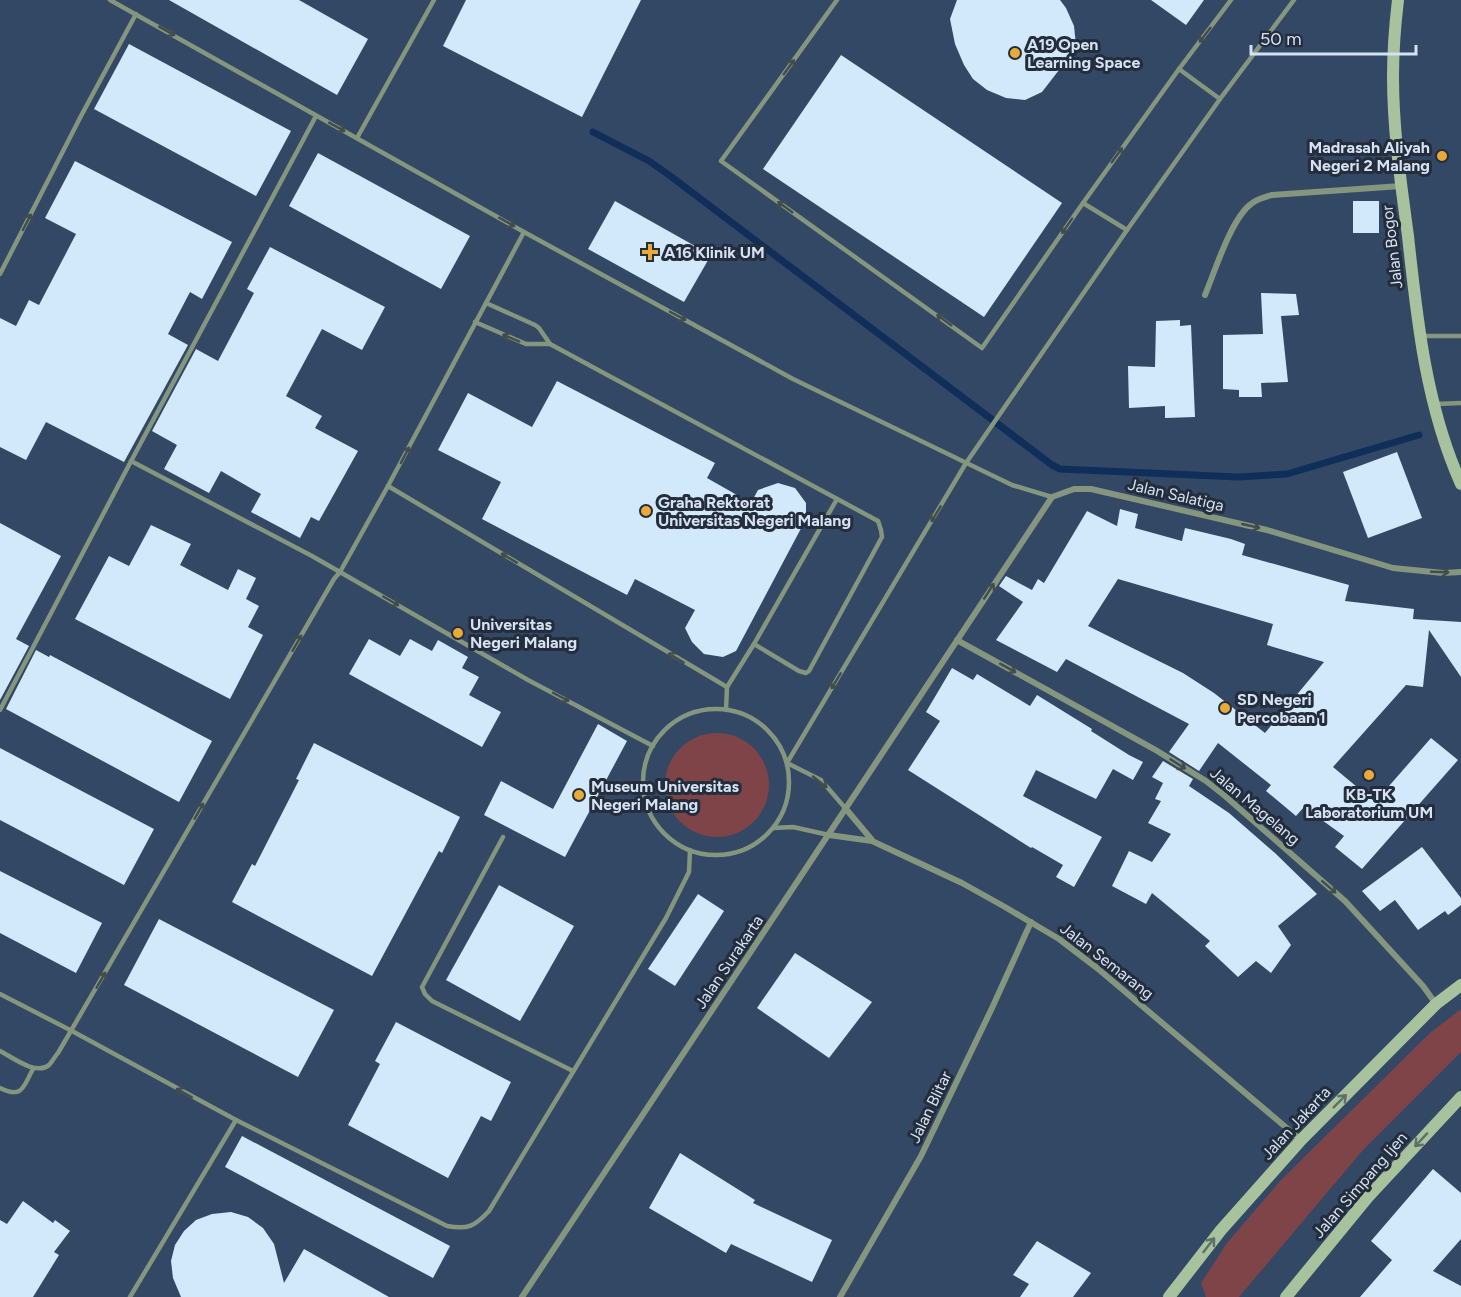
<svg xmlns="http://www.w3.org/2000/svg" width="1461" height="1297" viewBox="0 0 1461 1297" font-family="Figtree,sans-serif">
	<rect width="100%" height="100%" fill="#334865"/>
	<!-- green -->
	<g fill="#7e4447">
		<circle cx="717" cy="785" r="52"/>
		<polygon points="1461,1009 1461,1052 1363,1150 1239,1297 1206,1297 1201,1283 1227,1243 1281,1180 1430,1033"/>
	</g>
	<g fill="none" stroke-linecap="round" stroke-linejoin="round">
		<!-- stream -->
		<polyline stroke="#0f2f5a" stroke-width="7" points="593,132 649,161 669,175 1052,465 1060,469 1238,477 1287,474 1419,435"/>
	</g>
	<!-- building -->
	<g fill="#d1e9fa" fill-rule="evenodd">
		<polygon points="169,0 299,0 368,39 337,95"/>
		<polygon points="466,0 641,0 582,117 443,46"/>
		<polygon points="957,0 1060,0 1066,8 1074,26 1076,45 1066,61 1042,92 1025,100 1006,98 987,90 973,79 964,65 955,44 950,19"/>
		<polygon points="1151,0 1204,0 1186,25"/>
		<polygon points="129,44 291,131 256,196 94,109"/>
		<polygon points="841,55 1062,203 984,317 763,169"/>
		<polygon points="318,153 470,236 441,289 289,206"/>
		<polygon points="75,161 232,242 202,299 190,292 168,334 188,345 124,462 46,422 26,460 0,447 0,318 16,326 29,300 39,305 76,234 45,218"/>
		<polygon points="615,201 711,255 684,302 588,249"/>
		<rect x="1353" y="201" width="26" height="32"/>
		<polygon points="270,247 385,307 362,350 322,329 286,396 322,416 315,428 358,451 319,521 311,517 300,538 251,512 261,494 221,471 209,493 164,469 177,445 152,431 196,349 218,361 254,293 247,289"/>
		<polygon points="1261,293 1296,294 1299,315 1281,316 1288,382 1261,383 1262,397 1239,397 1239,390 1223,389 1223,335 1263,334"/>
		<polygon points="1180,320 1180,326 1191,325 1195,417 1165,418 1165,406 1129,408 1128,366 1155,367 1156,321"/>
		<polygon points="557,381 715,463 707,478 751,503 758,490 778,483 795,488 806,503 806,519 736,651 723,657 704,654 692,642 685,628 695,610 635,579 627,595 482,519 501,482 438,450 468,393 532,427"/>
		<polygon points="1397,452 1422,518 1368,538 1343,472"/>
		<path d="M 1120,509 L 1138,514 L 1135,528 L 1182,541 L 1185,528 L 1231,539 L 1245,544 L 1242,555 L 1349,585 L 1345,601 L 1414,609 L 1413,619 L 1461,622 L 1461,677 L 1429,630 L 1423,687 L 1406,685 L 1333,767 L 1375,802 L 1431,738 L 1458,760 L 1362,869 L 1335,847 L 1344,836 L 1304,807 L 1296,816 L 1266,791 L 1271,785 L 1218,743 L 1199,771 L 1169,752 L 1189,724 L 1066,659 L 1057,672 L 996,640 L 1023,602 L 999,586 L 1006,576 L 1032,590 L 1038,579 L 1044,583 L 1087,511 L 1117,526 ZM 1118,579 L 1273,624 L 1267,645 L 1324,662 L 1265,733 L 1214,693 L 1183,673 L 1088,626 Z"/>
		<polygon points="0,523 61,556 16,639 29,646 0,700"/>
		<polygon points="151,525 191,544 180,565 228,590 238,569 256,578 246,599 259,606 248,627 263,635 230,699 75,619 109,556 129,566"/>
		<polygon points="369,639 400,656 410,639 432,651 438,640 468,657 462,668 479,677 469,695 501,712 482,747 349,674"/>
		<polygon points="36,650 49,657 50,655 212,741 179,802 6,709"/>
		<polygon points="952,668 973,680 977,674 1030,706 1037,695 1092,729 1091,731 1129,755 1143,762 1133,780 1113,769 1096,799 1036,770 1023,796 1102,837 1074,887 1056,877 1063,865 1032,847 1031,848 908,770 940,721 926,712"/>
		<polygon points="598,724 627,741 565,857 484,815 501,781 553,809"/>
		<polygon points="314,743 460,817 442,853 439,851 372,976 232,902 252,864 255,866 299,780 296,779"/>
		<polygon points="0,748 154,829 124,885 0,820"/>
		<polygon points="1163,761 1193,779 1189,786 1229,813 1275,853 1317,894 1278,926 1291,945 1271,973 1256,961 1238,977 1205,946 1210,941 1152,893 1146,904 1112,886 1129,851 1152,862 1171,834 1148,823 1161,801 1155,799 1163,783 1152,777"/>
		<polygon points="1422,847 1461,898 1461,905 1448,915 1445,911 1418,930 1395,900 1380,911 1362,891"/>
		<polygon points="0,871 102,923 76,973 0,933"/>
		<polygon points="499,885 574,926 520,1021 446,980"/>
		<polygon points="698,894 724,911 675,986 648,969"/>
		<polygon points="159,919 334,1010 298,1077 124,985"/>
		<polygon points="795,953 872,1002 829,1058 757,1008"/>
		<polygon points="396,1022 511,1082 491,1121 481,1116 448,1178 348,1125 380,1064 375,1061"/>
		<polygon points="242,1136 450,1246 433,1278 225,1167"/>
		<polygon points="680,1153 755,1200 753,1203 832,1240 812,1282 731,1244 726,1253 649,1208"/>
		<polygon points="1433,1169 1461,1193 1461,1239 1433,1271 1461,1286 1461,1297 1360,1297 1392,1260 1371,1241"/>
		<polygon points="23,1201 53,1223 55,1220 70,1231 54,1252 59,1255 33,1297 0,1297 0,1220 7,1224"/>
		<polygon points="231,1212 248,1217 263,1228 274,1244 284,1283 304,1249 389,1297 181,1297 173,1278 171,1261 175,1245 184,1231 196,1220 212,1214"/>
		<polygon points="1037,1241 1091,1273 1073,1297 1020,1297 1029,1284 1013,1275"/>
	</g>
	<g fill="none" stroke-linecap="round" stroke-linejoin="round">
		<!-- service -->
		<g stroke="#85967f" stroke-width="4.5">
			<polyline points="110,0 524,232 793,379 1012,485 1052,497"/>
			<polyline points="837,0 721,161 982,348 1083,203 1127,230"/>
			<polyline points="1179,69 1231,0"/>
			<polyline points="357,138 434,0"/>
			<polyline points="1083,203 1179,69 1220,99"/>
			<polyline points="0,274 81,116 136,14"/>
			<polyline points="486,303 535,325 539,328 550,344 878,521 881,530 882,537 809,671 806,673 799,671 754,644"/>
			<polyline points="475,322 526,344 550,344"/>
			<polyline points="1422,336 1461,336"/>
			<polyline points="1436,404 1461,403"/>
			<polyline points="131,461 312,556 528,680 653,746"/>
			<polyline points="388,486 727,687"/>
			<circle cx="716" cy="782" r="73"/>
			<polyline points="0,710 129,465 316,116"/>
			<polyline points="726,710 727,687 754,644 837,499"/>
			<polyline points="846,809 821,780 787,763 966,463 1127,230 1220,99 1294,0"/>
			<polyline points="773,828 793,827 829,835"/>
			<polyline points="503,837 422,987 425,994 432,1001 573,1071"/>
			<path d="M 0,994 L 72,1031 L 236,1120 L 447,1226 C 468,1230 475,1226 489,1211 L 666,918 L 689,872 L 690,850"/>
			<path d="M 0,1051 C 12,1057 36,1076 49,1065 C 52,1062 55,1056 58,1053 L 334,579 L 340,572 L 388,486 L 524,232"/>
			<path d="M 0,1088 C 23,1099 23,1087 33,1069"/>
			<polyline points="130,1297 236,1120"/>
		</g>
		<!-- minor -->
		<g stroke="#85967f" stroke-width="6">
			<path d="M 1205,295 C 1215,271 1231,219 1251,204 C 1257,199 1265,197 1272,195 L 1401,186"/>
			<polyline points="957,640 1154,749 1206,781 1225,796 1345,901 1423,986 1436,1004"/>
			<polyline points="846,809 872,840"/>
			<polyline points="829,835 872,841 962,883 1005,907 1059,939 1097,968 1301,1140"/>
			<polyline points="522,1297 1052,497 1074,489 1091,489 1267,530 1393,568 1443,573 1461,572"/>
			<polyline points="840,1297 921,1156 992,1008 1031,922"/>
		</g>
		<!-- secondary -->
		<g stroke="#a7c29d" stroke-width="12">
			<path d="M 1398,0 C 1395,25 1393,52 1393,77 C 1393,130 1401,184 1408,236 C 1417,320 1426,406 1461,484"/>
			<polyline points="1169,1297 1221,1230 1301,1140 1436,1004 1461,985"/>
			<polyline points="1286,1297 1368,1197 1461,1097"/>
		</g>
	</g>
	<!-- one-way arrows -->
	<defs><path id="oneway-shaft" d="M-6 0H5M1.5-3L5.5 0L1.5 3" fill="none" stroke-width="1.6" stroke-linecap="round" stroke-linejoin="round" transform="scale(1.5)"/></defs>
	<g stroke="#414c4f">
		<use href="#oneway-shaft" transform="translate(167 31) rotate(29)"/>
		<use href="#oneway-shaft" transform="translate(1205 35) rotate(127)"/>
		<use href="#oneway-shaft" transform="translate(789 67) rotate(-54)"/>
		<use href="#oneway-shaft" transform="translate(337 127) rotate(29)"/>
		<use href="#oneway-shaft" transform="translate(1117 155) rotate(-54)"/>
		<use href="#oneway-shaft" transform="translate(785 207) rotate(-144)"/>
		<use href="#oneway-shaft" transform="translate(27 222) rotate(-63)"/>
		<use href="#oneway-shaft" transform="translate(507 222) rotate(29)"/>
		<use href="#oneway-shaft" transform="translate(1067 226) rotate(125)"/>
		<use href="#oneway-shaft" transform="translate(678 316) rotate(28)"/>
		<use href="#oneway-shaft" transform="translate(944 320) rotate(-144)"/>
		<use href="#oneway-shaft" transform="translate(511 338) rotate(-157)"/>
		<use href="#oneway-shaft" transform="translate(405 455) rotate(-62)"/>
		<use href="#oneway-shaft" transform="translate(936 514) rotate(121)"/>
		<use href="#oneway-shaft" transform="translate(1251 526) rotate(13)"/>
		<use href="#oneway-shaft" transform="translate(509 558) rotate(-149)"/>
		<use href="#oneway-shaft" transform="translate(1440 572) rotate(2)"/>
		<use href="#oneway-shaft" transform="translate(989 591) rotate(-57)"/>
		<use href="#oneway-shaft" transform="translate(391 601) rotate(30)"/>
		<use href="#oneway-shaft" transform="translate(297 643) rotate(-60)"/>
		<use href="#oneway-shaft" transform="translate(676 658) rotate(-149)"/>
		<use href="#oneway-shaft" transform="translate(1008 668) rotate(29)"/>
		<use href="#oneway-shaft" transform="translate(836 681) rotate(121)"/>
		<use href="#oneway-shaft" transform="translate(561 697) rotate(28)"/>
		<use href="#oneway-shaft" transform="translate(1178 764) rotate(32)"/>
		<use href="#oneway-shaft" transform="translate(820 782) rotate(38)"/>
		<use href="#oneway-shaft" transform="translate(199 811) rotate(-60)"/>
		<use href="#oneway-shaft" transform="translate(1329 887) rotate(41)"/>
		<use href="#oneway-shaft" transform="translate(101 980) rotate(-60)"/>
		<use href="#oneway-shaft" transform="translate(184 1093) rotate(-151)"/>
	</g>
	<g stroke="#5f7067">
		<use href="#oneway-shaft" transform="translate(1340 1101) rotate(-45)"/>
		<use href="#oneway-shaft" transform="translate(1421 1140) rotate(133)"/>
		<use href="#oneway-shaft" transform="translate(1209 1245) rotate(-52)"/>
	</g>
	<!-- markers -->
	<g fill="#eaaa39" stroke="#242d3b" stroke-width="2">
		<circle cx="1015" cy="53" r="6"/>
		<circle cx="1442" cy="156" r="6"/>
		<path d="M647 243h6v6h6v6h-6v6h-6v-6h-6v-6h6z"/>
		<circle cx="646" cy="511" r="6"/>
		<circle cx="458" cy="633" r="6"/>
		<circle cx="1225" cy="708" r="6"/>
		<circle cx="1369" cy="775" r="6"/>
		<circle cx="579" cy="795" r="6"/>
	</g>
	<g text-anchor="middle" dominant-baseline="central" stroke-width="6" stroke-linejoin="round" paint-order="stroke">
		<!-- poi labels -->
		<g font-size="16" font-weight="bold" fill="#d5e2f4" stroke="#242d3b" text-anchor="start">
			<text x="1027" y="44">A19 Open<tspan x="1027" dy="18">Learning Space</tspan></text>
			<text x="1430" y="147" text-anchor="end">Madrasah Aliyah<tspan x="1430" dy="18">Negeri 2 Malang</tspan></text>
			<text x="664" y="252">A16 Klinik UM</text>
			<text x="658" y="502">Graha Rektorat<tspan x="658" dy="18">Universitas Negeri Malang</tspan></text>
			<text x="470" y="624">Universitas<tspan x="470" dy="18">Negeri Malang</tspan></text>
			<text x="1237" y="699">SD Negeri<tspan x="1237" dy="18">Percobaan 1</tspan></text>
			<text x="591" y="786">Museum Universitas<tspan x="591" dy="18">Negeri Malang</tspan></text>
			<text x="1369" y="794" text-anchor="middle">KB-TK<tspan x="1369" dy="18">Laboratorium UM</tspan></text>
		</g>
		<!-- street labels -->
		<g font-size="16" fill="#d5e2f4" stroke="#242d3b">
			<text transform="translate(1392 247) rotate(-97)">Jalan Bogor</text>
			<text transform="translate(1176 495) rotate(13)">Jalan Salatiga</text>
			<text transform="translate(1255 806) rotate(40)">Jalan Magelang</text>
			<text transform="translate(1107 961) rotate(38)">Jalan Semarang</text>
			<text transform="translate(729 962) rotate(-56)">Jalan Surakarta</text>
			<text transform="translate(930 1107) rotate(-64)">Jalan Blitar</text>
			<text transform="translate(1296 1123) rotate(-47)">Jalan Jakarta</text>
			<text transform="translate(1360 1185) rotate(-49)">Jalan Simpang Ijen</text>
		</g>
	</g>
	<!-- scale -->
	<path d="M1251 45v9h165v-9" fill="none" stroke="#d5e2f4" stroke-width="3"/>
	<text x="1260" y="45" font-size="18" fill="#d5e2f4" stroke="#242d3b" stroke-width="4.5" paint-order="stroke">50 m</text>
</svg>
